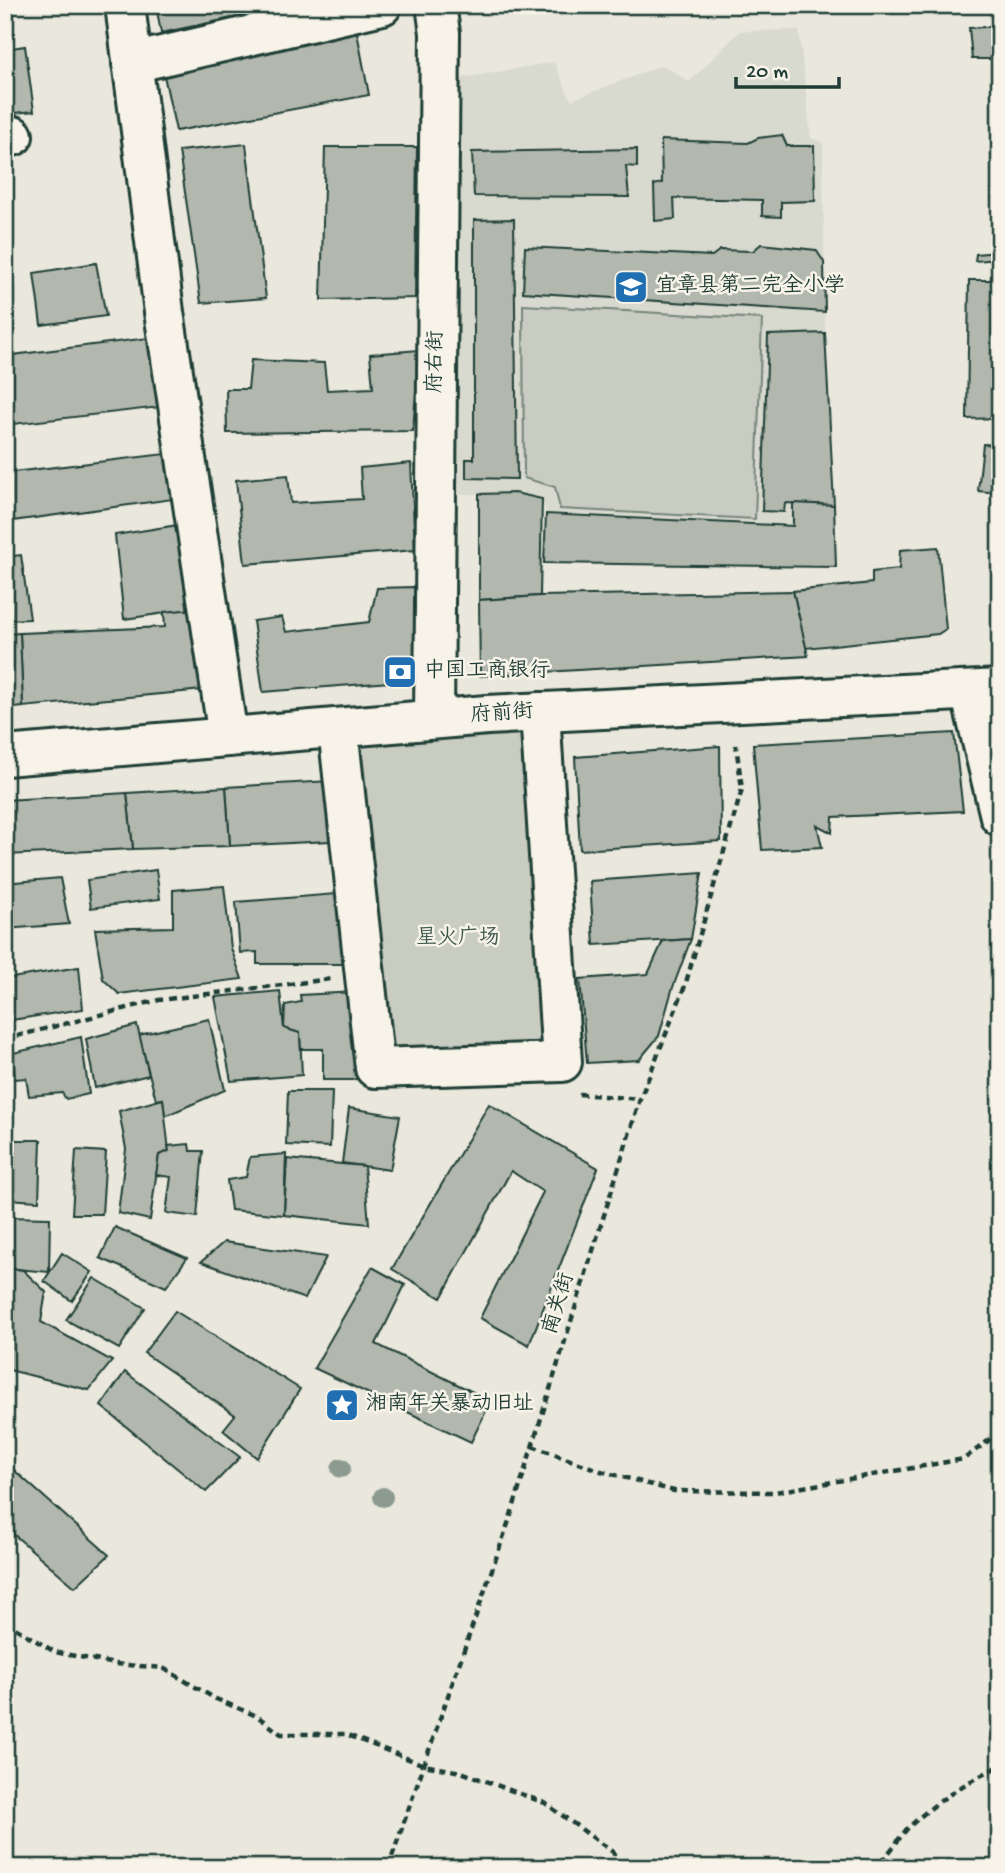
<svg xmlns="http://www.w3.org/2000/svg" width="1005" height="1873" viewBox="0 0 1005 1873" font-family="'Gochi Hand','LXGW WenKai TC',sans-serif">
	<rect width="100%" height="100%" fill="#eae8dd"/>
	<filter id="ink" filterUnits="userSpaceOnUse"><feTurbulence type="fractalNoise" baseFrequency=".0143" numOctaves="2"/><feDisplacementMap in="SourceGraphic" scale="14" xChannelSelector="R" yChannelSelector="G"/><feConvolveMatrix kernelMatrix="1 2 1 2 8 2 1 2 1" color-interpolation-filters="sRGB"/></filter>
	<g filter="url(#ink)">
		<!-- built -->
		<polygon fill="#d9dacf" points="799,30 811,138 823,143 825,333 836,567 544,563 546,514 542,499 515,493 435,495 439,82 554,62 571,100 663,65 689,82 740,31"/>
		<!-- green -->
		<g fill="#c8ccc1" stroke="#74847a" stroke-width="2">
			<polygon points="523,305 762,319 755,519 560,509 555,487 524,478"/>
			<polygon points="522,723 550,1042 386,1053 359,734"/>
		</g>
		<!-- building -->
		<g fill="#b2b8ae" stroke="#1f3d34" stroke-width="2">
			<polygon points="156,5 293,5 161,33"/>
			<polygon points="1000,26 1000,59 972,59 969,28"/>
			<polygon points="357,32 369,95 176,131 163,71"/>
			<polygon points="25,46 34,111 5,114 5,49"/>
			<polygon points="782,135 787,146 814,146 815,201 781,202 781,217 762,216 762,200 674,198 675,219 655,221 654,185 662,183 661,140 748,143 758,138"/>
			<polygon points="246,144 266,298 201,303 179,151"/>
			<polygon points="325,147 417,147 415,298 321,300"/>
			<polygon points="637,149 637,167 626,166 629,197 474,196 472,152"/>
			<polygon points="1000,215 1000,259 975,261 976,254 998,252 997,216"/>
			<polygon points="514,219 517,479 466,478 466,459 474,459 474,220"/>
			<polygon points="761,244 816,250 824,262 825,312 523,292 525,247 712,256 720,250 753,251"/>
			<polygon points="5,254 13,318 5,319"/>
			<polygon points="96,263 106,316 41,325 34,273"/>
			<polygon points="969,280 1000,280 1000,418 967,419"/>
			<polygon points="825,333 834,505 785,503 784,512 762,511 768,335"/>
			<polygon points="148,338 161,407 5,425 5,356"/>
			<polygon points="419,350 413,431 227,433 226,389 248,389 251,360 324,363 327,390 373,388 370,354"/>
			<polygon points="983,444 1000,445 1000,493 978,491"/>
			<polygon points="165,454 173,499 5,522 5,473"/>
			<polygon points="411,463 415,550 245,564 236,480 288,475 291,503 362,499 360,468"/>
			<polygon points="515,493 542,499 540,596 479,600 479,494"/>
			<polygon points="793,503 834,505 836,567 544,563 546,514 793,526"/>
			<polygon points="178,525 193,609 124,619 115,535"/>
			<polygon points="938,547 946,629 938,634 806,648 793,591 872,583 872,572 899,569 900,550"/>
			<polygon points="21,555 30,619 5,620 5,557"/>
			<polygon points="414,587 418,664 403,681 263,692 253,621 282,617 286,632 369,622 377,588"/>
			<polygon points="793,591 808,656 480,676 479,600 540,596"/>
			<polygon points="193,609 203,690 23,707 20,633 165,627 164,612"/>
			<polygon points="20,633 23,707 5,709 5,634"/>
			<polygon points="954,733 963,811 833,817 832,833 817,825 822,847 762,850 753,744"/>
			<polygon points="720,746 721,841 580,850 575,757"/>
			<polygon points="331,781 330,841 230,846 226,787"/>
			<polygon points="226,787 230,846 133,849 127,793"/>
			<polygon points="127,793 133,849 5,855 5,800"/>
			<polygon points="156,870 160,899 91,908 87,880"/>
			<polygon points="702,873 691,939 594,945 590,881"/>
			<polygon points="60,878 69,924 5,929 5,883"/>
			<polygon points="224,886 231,948 242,979 119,994 103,979 95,929 173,927 173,890"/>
			<polygon points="336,894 344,964 257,964 257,952 240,953 236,902"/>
			<polygon points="691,939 672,990 659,1036 639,1060 587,1063 580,979 648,974 663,941"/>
			<polygon points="79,967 83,1009 5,1021 5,979"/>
			<polygon points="280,991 284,1028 300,1033 302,1075 231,1081 215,997"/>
			<polygon points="356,992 365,1077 352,1080 323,1080 323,1049 301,1049 300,1033 284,1028 285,1005 301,1002 300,995"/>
			<polygon points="209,1019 225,1090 165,1116 163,1099 156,1100 139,1035"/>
			<polygon points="137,1025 149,1075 95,1088 86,1039"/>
			<polygon points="81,1037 89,1094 66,1099 62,1093 29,1096 26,1078 15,1079 13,1053"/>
			<polygon points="288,1091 332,1091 330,1147 286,1145"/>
			<polygon points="163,1099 169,1151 159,1155 150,1220 118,1213 126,1149 119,1111"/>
			<polygon points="489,1104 598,1168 529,1345 480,1318 543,1192 511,1171 441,1298 392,1269"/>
			<polygon points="349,1108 400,1116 390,1170 342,1163"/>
			<polygon points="5,1140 41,1140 39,1201 5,1199"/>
			<polygon points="189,1144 190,1151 203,1151 197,1217 166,1213 171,1177 156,1175 159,1155 169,1151 168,1146"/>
			<polygon points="76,1150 106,1152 102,1214 72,1214"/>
			<polygon points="286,1154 284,1215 231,1210 227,1180 246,1177 250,1157"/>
			<polygon points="287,1159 364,1166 369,1224 284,1215"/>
			<polygon points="5,1217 50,1218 49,1272 5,1268"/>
			<polygon points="115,1227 187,1258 166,1287 100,1258"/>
			<polygon points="224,1242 326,1257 305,1299 201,1262"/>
			<polygon points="62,1253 92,1272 72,1301 44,1281"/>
			<polygon points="372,1267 405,1285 376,1344 491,1401 471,1442 314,1368"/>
			<polygon points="5,1268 23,1270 46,1292 41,1322 112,1361 89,1390 5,1369"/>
			<polygon points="94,1278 145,1308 119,1349 66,1320"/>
			<polygon points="175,1311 300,1389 257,1458 223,1430 235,1415 144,1353"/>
			<polygon points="125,1372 240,1457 206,1492 101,1406"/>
			<polygon points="5,1462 109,1555 75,1587 5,1527"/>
		</g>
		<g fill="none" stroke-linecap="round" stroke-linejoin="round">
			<!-- minor casing -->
			<g stroke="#1f3d34" stroke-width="44">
				<g id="minor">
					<polyline points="125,5 164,312 228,737"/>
					<polyline points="132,63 382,5"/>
					<polyline points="5,137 13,136"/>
					<polyline points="970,691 1000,816"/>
					<polyline points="434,719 440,33 436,5"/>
					<polyline points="338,729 375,1068 562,1062 540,712"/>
					<polyline points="5,756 487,715 1000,689"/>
				</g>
			</g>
			<!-- path -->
			<g stroke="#1f3d34" stroke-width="4.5" stroke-dasharray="7 5" stroke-linecap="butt">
				<polyline points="5,1039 159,1000 331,979"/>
				<polyline points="579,1094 640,1099"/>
				<polyline points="532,1446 601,1471 674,1491 775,1492 964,1459 1000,1432"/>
				<polyline points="5,1622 55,1652 115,1664 163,1668 216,1699 257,1716 281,1734 345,1734 424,1765 461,1772 545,1803 613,1852 620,1868"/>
				<polyline points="388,1868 511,1515 640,1099 685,986 742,789 736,745"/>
				<path d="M 871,1868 C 888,1859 895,1842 908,1828 C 934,1803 967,1781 1000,1766"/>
			</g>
			<!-- minor -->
			<use href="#minor" stroke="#f7f3e8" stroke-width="38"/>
		</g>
		<!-- trees -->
		<g fill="#8d9a8f">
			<circle cx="341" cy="1468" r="10"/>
			<circle cx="383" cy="1497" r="10"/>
		</g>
	</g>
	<!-- icons -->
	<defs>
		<g id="school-square" transform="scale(1.75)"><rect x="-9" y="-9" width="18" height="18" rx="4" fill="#1f6fb2" stroke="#f7f3e8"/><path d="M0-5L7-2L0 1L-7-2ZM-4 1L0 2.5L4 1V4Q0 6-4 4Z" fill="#fff"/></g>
		<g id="bank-square" transform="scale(1.75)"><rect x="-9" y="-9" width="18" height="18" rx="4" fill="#1f6fb2" stroke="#f7f3e8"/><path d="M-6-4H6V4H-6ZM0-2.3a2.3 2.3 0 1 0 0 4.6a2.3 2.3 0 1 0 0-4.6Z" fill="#fff"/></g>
		<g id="sight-square" transform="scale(1.75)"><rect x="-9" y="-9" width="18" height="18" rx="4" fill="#1f6fb2" stroke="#f7f3e8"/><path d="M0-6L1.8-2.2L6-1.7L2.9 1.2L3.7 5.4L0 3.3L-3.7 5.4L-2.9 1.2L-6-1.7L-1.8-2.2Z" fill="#fff"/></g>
	</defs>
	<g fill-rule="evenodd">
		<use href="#school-square" x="631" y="287"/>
		<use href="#bank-square" x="400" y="672"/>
		<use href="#sight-square" x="342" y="1405"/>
	</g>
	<g text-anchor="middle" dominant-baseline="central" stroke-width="5" stroke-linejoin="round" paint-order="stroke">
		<!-- poi labels -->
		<g font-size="21" fill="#1f3d34" stroke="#f7f3e8" text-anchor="start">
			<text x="656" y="287">宜章县第二完全小学</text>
			<text x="424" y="672">中国工商银行</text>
			<text x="366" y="1405">湘南年关暴动旧址</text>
		</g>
		<!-- street labels -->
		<g font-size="21" fill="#1f3d34" stroke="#f7f3e8">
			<text transform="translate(437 362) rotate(-89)">府右街</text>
			<text transform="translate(502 715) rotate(-4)">府前街</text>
			<text transform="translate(560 1304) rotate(-73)">南关街</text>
		</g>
		<!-- park labels -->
		<g font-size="21" fill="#415a50" stroke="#f7f3e8">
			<text x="458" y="939">星火广场</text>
		</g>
	</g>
	<!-- margin -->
	<rect width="1005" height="1873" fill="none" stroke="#f7f3e8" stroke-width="28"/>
	<rect x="14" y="14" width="977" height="1845" fill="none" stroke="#1f3d34" stroke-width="2.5" filter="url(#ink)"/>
	<!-- scale -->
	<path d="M736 77v10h103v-10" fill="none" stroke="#1f3d34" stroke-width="3.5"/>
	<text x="746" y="77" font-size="21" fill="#1f3d34" stroke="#f7f3e8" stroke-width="5" paint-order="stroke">20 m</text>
</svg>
